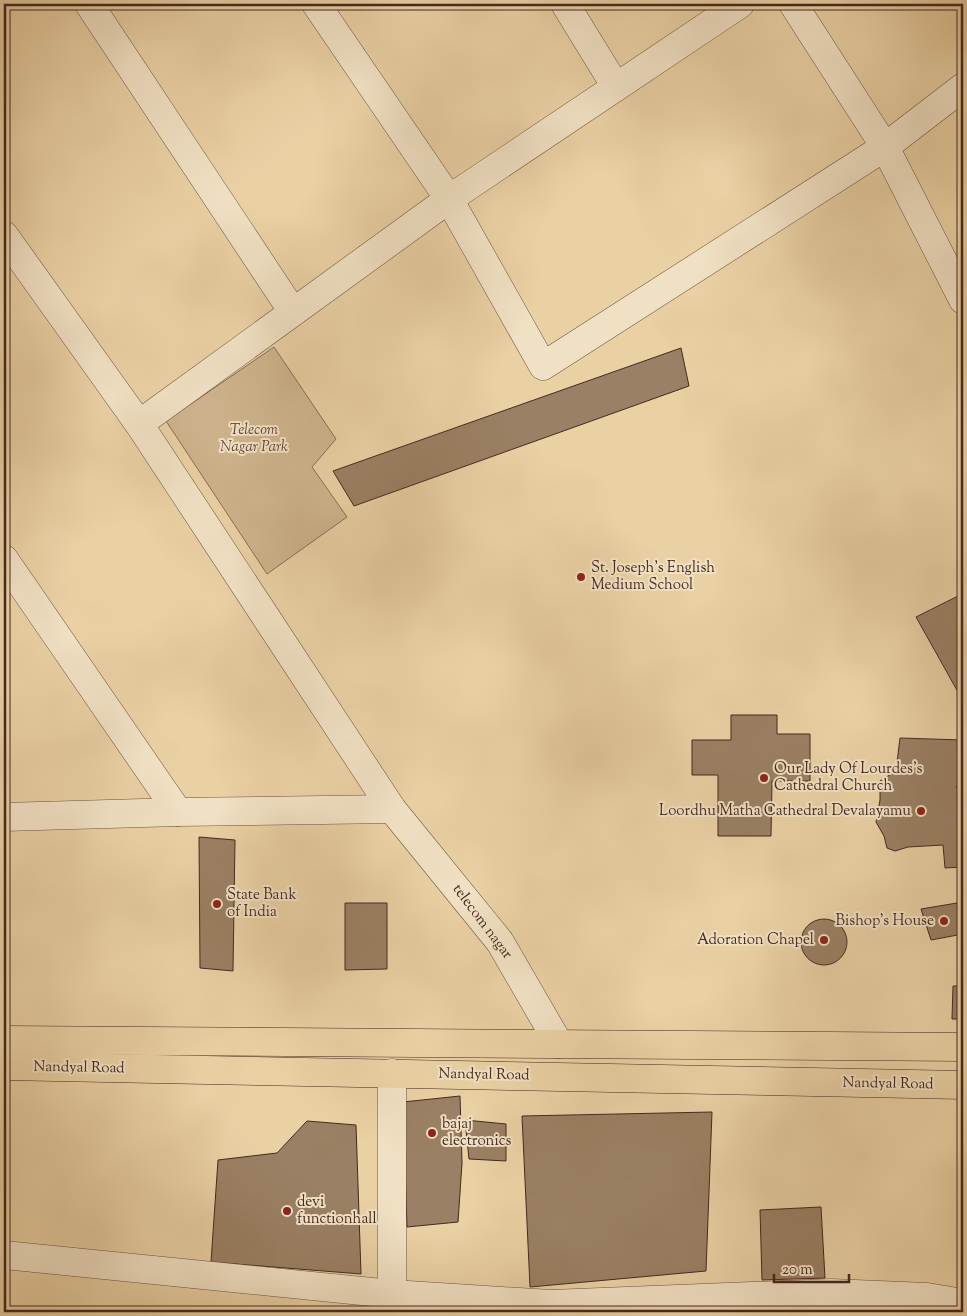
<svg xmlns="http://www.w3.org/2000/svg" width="967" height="1316" viewBox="0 0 967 1316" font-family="'Sorts Mill Goudy',serif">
	<rect width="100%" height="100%" fill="#ead1a4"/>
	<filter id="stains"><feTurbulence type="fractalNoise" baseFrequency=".004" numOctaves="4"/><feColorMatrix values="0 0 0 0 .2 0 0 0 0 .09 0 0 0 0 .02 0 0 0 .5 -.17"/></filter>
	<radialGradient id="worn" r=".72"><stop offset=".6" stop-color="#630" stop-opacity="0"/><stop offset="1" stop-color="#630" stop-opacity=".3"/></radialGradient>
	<!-- green -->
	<polygon fill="#ceb48d" stroke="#896e56" points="274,347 336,439 312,467 347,517 267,574 166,421"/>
	<!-- building -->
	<g fill="#9a8064" stroke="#44291f">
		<polygon points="681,348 689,386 354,506 333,471"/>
		<polygon points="958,596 963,607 963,701 916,617"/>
		<polygon points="731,715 777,715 777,734 810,734 810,781 772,781 771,836 718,836 718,775 692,775 692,740 731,740"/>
		<polygon points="900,738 963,740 963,780 956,787 963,791 963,867 945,868 943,845 908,847 895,851 887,848 884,836 876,822 880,800 880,781 896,771"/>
		<polygon points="199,837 235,840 233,971 200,968"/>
		<polygon points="963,902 963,934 931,940 921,909"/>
		<polygon points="345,903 387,903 387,969 345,970"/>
		<circle cx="824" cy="942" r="23"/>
		<polygon points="953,986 963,986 963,1019 952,1019"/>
		<polygon points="460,1096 462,1163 458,1222 407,1227 403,1102"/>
		<polygon points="712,1112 706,1271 530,1287 522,1116"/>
		<polygon points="465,1120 506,1124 506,1161 469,1159"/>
		<polygon points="307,1121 356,1125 361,1274 211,1262 218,1160 277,1153"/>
		<polygon points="821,1207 825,1278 762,1280 760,1210"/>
		<polygon points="469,1308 469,1312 398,1312"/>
	</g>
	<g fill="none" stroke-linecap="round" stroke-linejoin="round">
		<!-- minor casing -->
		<g stroke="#6e5340" stroke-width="29">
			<g id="minor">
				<polyline points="89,4 293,312"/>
				<polyline points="316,4 449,199 543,366 885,147 963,300"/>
				<polyline points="565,4 616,87"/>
				<polyline points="793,4 885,147 963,87"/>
				<polyline points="4,235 139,424 392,809 500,942 559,1044"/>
				<polyline points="139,424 449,199 740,4"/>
				<polyline points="4,559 178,812"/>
				<polyline points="4,817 178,812 392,809"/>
				<polyline points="392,1073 392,1312"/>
				<polyline points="4,1255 392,1294 551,1304 831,1293 927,1297 963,1303"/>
			</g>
		</g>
		<!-- major casing -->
		<g stroke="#44291f" stroke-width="29">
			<g id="major">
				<polyline points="4,1040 963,1047"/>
				<polyline points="4,1066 963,1085"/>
			</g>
		</g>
		<!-- minor -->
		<use href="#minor" stroke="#f1e1c4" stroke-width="28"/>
		<!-- major -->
		<use href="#major" stroke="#ead1a4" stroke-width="28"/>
	</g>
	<!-- markers -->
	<g fill="#8f2418" stroke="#f1e1c4" stroke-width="2">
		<circle cx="581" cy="577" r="5"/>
		<circle cx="764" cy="778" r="5"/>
		<circle cx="921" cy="811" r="5"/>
		<circle cx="217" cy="904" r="5"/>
		<circle cx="944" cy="921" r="5"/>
		<circle cx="824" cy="940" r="5"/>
		<circle cx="432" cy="1133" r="5"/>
		<circle cx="287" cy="1211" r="5"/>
	</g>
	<g text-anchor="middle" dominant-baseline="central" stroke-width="4" stroke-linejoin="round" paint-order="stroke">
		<!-- park labels -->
		<g font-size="15" font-style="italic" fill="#604535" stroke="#f1e1c4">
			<text x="254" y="430">Telecom<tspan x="254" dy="17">Nagar Park</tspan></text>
		</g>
		<!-- poi labels -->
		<g font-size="15" fill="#44291f" stroke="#f1e1c4" text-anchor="start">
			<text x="591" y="568">St. Joseph's English<tspan x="591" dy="17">Medium School</tspan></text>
			<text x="774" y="769">Our Lady Of Lourdes's<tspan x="774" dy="17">Cathedral Church</tspan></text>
			<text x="911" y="811" text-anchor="end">Loordhu Matha Cathedral Devalayamu</text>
			<text x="227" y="895">State Bank<tspan x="227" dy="17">of India</tspan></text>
			<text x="934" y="921" text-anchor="end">Bishop's House</text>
			<text x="814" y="940" text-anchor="end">Adoration Chapel</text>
			<text x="442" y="1124">bajaj<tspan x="442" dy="17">electronics</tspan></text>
			<text x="297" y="1202">devi<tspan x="297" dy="17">functionhall</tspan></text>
		</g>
		<!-- street labels -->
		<g font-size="15" fill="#44291f" stroke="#f1e1c4">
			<text transform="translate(482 922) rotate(53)">telecom nagar</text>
			<text transform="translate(79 1068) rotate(1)">Nandyal Road</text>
			<text transform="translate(484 1075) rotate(1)">Nandyal Road</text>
			<text transform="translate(888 1084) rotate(1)">Nandyal Road</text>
		</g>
	</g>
	<!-- margin -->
	<rect width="967" height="1316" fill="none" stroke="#ead1a4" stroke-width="20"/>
	<rect x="5" y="5" width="957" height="1306" fill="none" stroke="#44291f" stroke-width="2.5"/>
	<rect x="10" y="10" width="947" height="1296" fill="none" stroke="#44291f"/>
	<!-- scale -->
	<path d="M774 1274v8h75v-8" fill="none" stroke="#44291f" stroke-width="2.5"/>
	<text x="782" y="1274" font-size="15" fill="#44291f" stroke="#f1e1c4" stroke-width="4" paint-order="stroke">20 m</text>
	<rect width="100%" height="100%" filter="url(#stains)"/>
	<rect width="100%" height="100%" fill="url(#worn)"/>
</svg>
